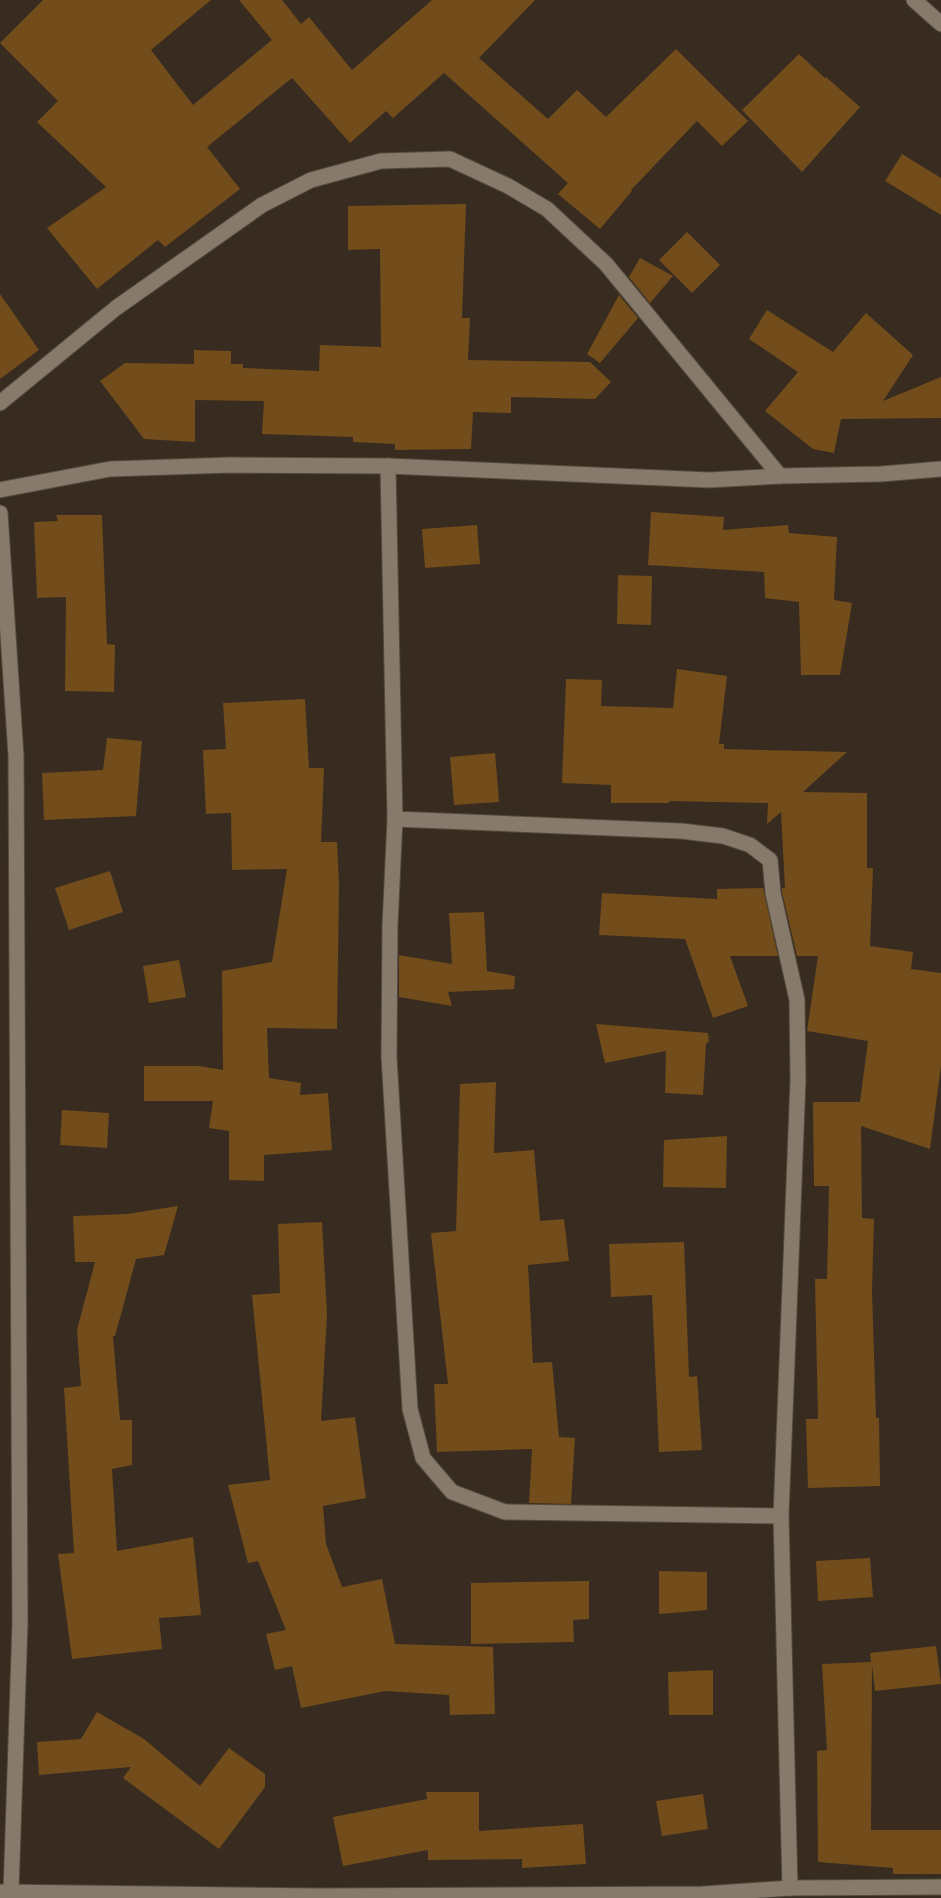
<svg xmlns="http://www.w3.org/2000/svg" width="941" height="1898" viewBox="0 0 941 1898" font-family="Quicksand,sans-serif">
	<rect width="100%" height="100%" fill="#382c20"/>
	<!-- building -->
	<g fill="#724c1b">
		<polygon points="43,0 211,0 151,50 193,105 272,40 239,0 282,0 301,24 309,17 352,70 432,0 535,0 479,58 548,119 577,90 606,117 676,49 748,121 722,146 697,121 631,190 632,191 600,229 558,194 568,183 444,73 393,118 386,111 350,143 292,78 207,147 240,189 165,247 158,240 97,289 47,228 106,187 37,122 58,101 0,43"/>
		<polygon points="799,54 825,78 826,77 860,107 802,172 742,110"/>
		<polygon points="902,154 941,178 941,215 885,181"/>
		<polygon points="466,204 462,318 470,318 468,360 590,362 611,382 595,399 511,397 511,413 473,412 471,449 395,450 395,444 353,442 353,437 262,434 264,401 195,400 195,442 144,439 100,381 125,363 194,364 194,350 231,351 231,364 243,364 243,368 319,371 320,345 381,347 380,249 348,250 348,206"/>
		<polygon points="687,232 720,265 692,293 659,260"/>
		<polygon points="640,258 673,276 650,303 629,277"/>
		<polygon points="0,294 39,350 0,379"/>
		<polygon points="619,295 638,318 600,363 587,354"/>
		<polygon points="767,310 833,352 866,313 913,355 883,401 941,377 941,418 841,419 834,453 813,449 765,411 798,372 749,339"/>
		<polygon points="651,512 724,517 723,530 788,525 789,533 837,537 834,600 852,603 840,675 801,675 799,602 765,598 764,572 648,565"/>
		<polygon points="56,515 102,515 107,644 115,645 114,692 65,691 66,597 37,598 34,522 58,521"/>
		<polygon points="477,525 480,564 425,568 422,529"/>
		<polygon points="618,575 652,576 651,625 617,624"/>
		<polygon points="677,669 727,676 719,744 724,744 724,749 847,752 803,792 867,793 867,868 873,868 870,946 913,952 911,969 941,973 941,1066 930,1149 861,1126 862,1218 874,1219 872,1291 876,1418 879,1418 880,1486 808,1488 806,1419 818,1419 815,1279 827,1279 829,1186 814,1186 813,1102 860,1102 868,1041 807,1031 818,956 797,956 782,892 782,888 785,888 781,812 767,824 768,803 669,801 669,803 611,803 611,785 562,783 566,679 602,680 601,706 673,708"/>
		<polygon points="305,699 309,768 324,768 321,842 337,842 339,885 337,1029 267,1028 269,1078 301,1083 300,1095 328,1093 332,1150 264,1155 264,1181 229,1180 229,1131 209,1128 213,1101 144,1101 144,1066 199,1066 223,1070 222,971 272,962 287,869 232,870 231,813 206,814 203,750 226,749 223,703"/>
		<polygon points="107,738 142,741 136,816 44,820 42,773 103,770"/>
		<polygon points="495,753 499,802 454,805 450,757"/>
		<polygon points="110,871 123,912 69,930 55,888"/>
		<polygon points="763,888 778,956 730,956 748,1006 713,1018 685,939 599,935 602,893 717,899 717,889"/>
		<polygon points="484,912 487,971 515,976 514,989 448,992 452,1006 399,997 399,955 452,964 449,913"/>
		<polygon points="179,960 186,997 149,1003 143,966"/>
		<polygon points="596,1024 708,1033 709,1042 706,1043 703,1095 665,1093 666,1051 605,1063"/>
		<polygon points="496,1082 494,1153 534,1150 540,1221 564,1219 569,1261 528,1265 533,1363 552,1362 559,1437 575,1438 571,1504 529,1503 532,1449 437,1452 434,1384 448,1384 431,1233 456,1231 460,1084"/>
		<polygon points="62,1110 109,1113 107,1148 60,1145"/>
		<polygon points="727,1136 726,1188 663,1187 664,1140"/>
		<polygon points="178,1206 164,1255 136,1259 115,1336 113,1336 120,1420 132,1420 132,1465 112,1469 117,1551 193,1537 201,1615 159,1618 162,1649 72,1659 58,1554 74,1553 64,1388 81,1386 77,1330 95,1262 75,1262 73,1216 127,1214"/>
		<polygon points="322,1222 327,1314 321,1421 355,1417 366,1498 323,1506 326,1544 342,1587 382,1579 395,1644 493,1647 495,1714 450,1715 449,1695 385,1691 301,1708 292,1666 275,1670 266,1634 286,1630 258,1561 248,1563 228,1485 270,1480 252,1295 280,1293 278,1224"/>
		<polygon points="684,1242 689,1377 697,1376 702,1450 659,1452 652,1295 611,1297 609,1244"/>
		<polygon points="870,1558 873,1597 818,1601 816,1561"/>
		<polygon points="659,1571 707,1572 707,1610 659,1614"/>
		<polygon points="589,1581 589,1619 573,1620 574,1642 471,1644 471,1583"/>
		<polygon points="936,1646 941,1684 875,1691 872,1665 871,1830 941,1830 941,1874 893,1874 893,1868 818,1862 817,1751 827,1750 822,1664 871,1662 870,1653"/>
		<polygon points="713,1670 713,1715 669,1715 668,1672"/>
		<polygon points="97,1712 144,1739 200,1786 229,1748 265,1774 265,1787 219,1849 123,1778 131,1767 39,1775 37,1742 81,1739"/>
		<polygon points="426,1792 479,1792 479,1831 583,1824 586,1864 522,1868 522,1859 428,1860 428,1850 343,1866 333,1817 427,1799"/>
		<polygon points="703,1794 708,1829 662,1836 656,1801"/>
	</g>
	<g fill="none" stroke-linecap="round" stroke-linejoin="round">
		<!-- street casing -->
		<g stroke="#544b40" stroke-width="17">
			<g id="street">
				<polyline points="914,0 941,24"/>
				<polyline points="0,403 116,308 262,205 311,180 381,161 450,159 508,186 547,209 606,264 780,476"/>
				<polyline points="388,466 395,819 681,831 723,836 750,845 770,860 773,893 797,1000 798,1080 781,1516 790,1888"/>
				<polyline points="0,490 110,469 230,465 388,466 709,480 780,476 881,474 941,469"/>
				<polyline points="0,513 16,756 20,1623 11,1892"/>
				<polyline points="395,819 390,925 389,1057 410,1409 423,1458 452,1492 505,1512 781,1516"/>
				<polyline points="0,1892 321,1896 703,1894 790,1888 941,1887"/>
			</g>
		</g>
		<!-- street -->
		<use href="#street" stroke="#877a6b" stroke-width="15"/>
	</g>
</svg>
